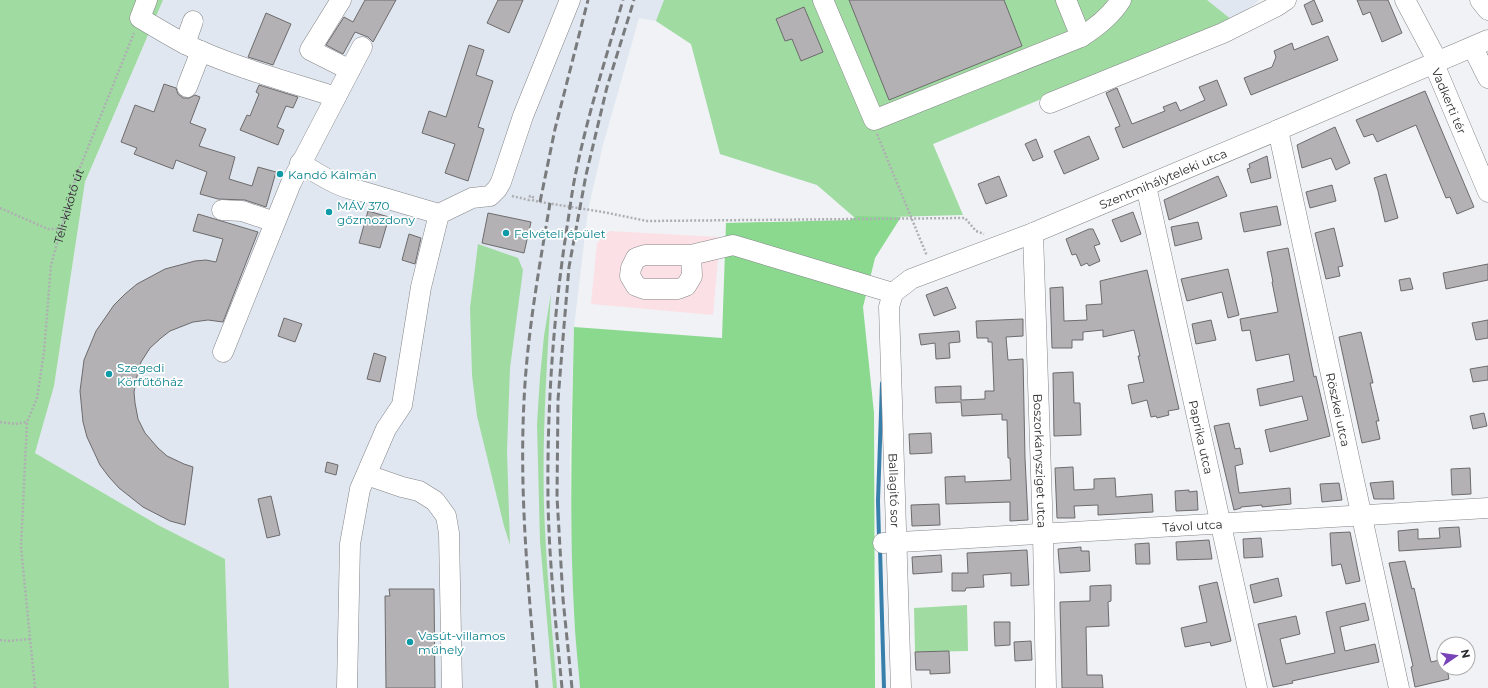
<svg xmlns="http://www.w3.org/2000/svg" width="1488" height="688" viewBox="0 0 1488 688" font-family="Montserrat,sans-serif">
	<rect width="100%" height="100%" fill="#f0f2f5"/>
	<!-- commercial -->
	<polygon fill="#fbe0e5" points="610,231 718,237 719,248 713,315 591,304 597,243"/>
	<!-- built -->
	<polygon fill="#e0e7f0" points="163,0 1259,0 1256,3 1232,20 933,144 857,216 817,185 720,154 691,44 656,21 639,18 603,145 588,210 574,327 570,458 572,549 574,614 580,688 229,688 225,559 158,525 35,453 54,386 85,182"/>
	<!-- green -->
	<g fill="#a0dba2">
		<polygon points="0,0 163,0 85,182 54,386 35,453 158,525 225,559 229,688 0,688"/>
		<polygon points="664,0 1207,0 1232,20 933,144 963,215 855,218 817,185 720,154 691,44 656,21"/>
		<polygon points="478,244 518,258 523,270 510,368 507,451 510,545 504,526 477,416 472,375 470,308"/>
		<path d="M 551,293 C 547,364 542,435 544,506 C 546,567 552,627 557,688 L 553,688 L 540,541 L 537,424 L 540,377 L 544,336 Z"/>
		<polygon points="967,605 968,651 915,652 914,608"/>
	</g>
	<!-- forest -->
	<path fill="#8ad98f" d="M 857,216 L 901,217 L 875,258 L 863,307 L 874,413 L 875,688 L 580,688 C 578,663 575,638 574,612 C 569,517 572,422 574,327 L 722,338 L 726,223 L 850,220 Z"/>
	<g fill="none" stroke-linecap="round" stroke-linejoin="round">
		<!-- stream -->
		<g stroke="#3880ab" stroke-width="4">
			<polyline points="879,538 878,501 882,383"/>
			<polyline points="880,548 884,688"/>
		</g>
	</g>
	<!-- building -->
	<g fill="#b3b1b3" stroke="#6d6b6c">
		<polygon points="365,0 396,0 373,42 368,37 355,32 343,54 326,45 344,17 353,22"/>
		<polygon points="498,0 523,0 509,33 487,23"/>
		<polygon points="849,0 1004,0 1022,46 889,100"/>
		<polygon points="1314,0 1323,21 1312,25 1304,5"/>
		<polygon points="1357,0 1388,0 1402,33 1382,42 1370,12 1363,15"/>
		<polygon points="804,7 823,52 801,61 792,39 785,41 776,19"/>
		<polygon points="266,13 291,24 273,65 248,57"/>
		<polygon points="1328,36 1338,60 1251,95 1244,78 1272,67 1276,57 1274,51 1292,43 1294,50"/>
		<polygon points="469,45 484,50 476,75 493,81 478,127 484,129 468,181 445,173 455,144 422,133 429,111 446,117"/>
		<polygon points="1217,80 1227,105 1123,148 1115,128 1120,126 1106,93 1117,88 1132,124 1165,111 1163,107 1176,102 1180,111 1205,100 1199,87"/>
		<polygon points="164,84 176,88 178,94 183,98 189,98 195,95 200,97 190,123 206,129 199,146 235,157 229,179 252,186 258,167 276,172 266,207 245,200 218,199 200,194 207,172 176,160 173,169 134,154 137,148 121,142 135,105 154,112"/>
		<polygon points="259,85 298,97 293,108 286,106 277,127 284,130 278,145 240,130 247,115 250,116 259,94 256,92"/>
		<polygon points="1425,91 1474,207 1457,214 1450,197 1446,198 1416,125 1377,142 1373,134 1364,137 1356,120"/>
		<polygon points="1335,127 1350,163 1336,170 1331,158 1302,168 1297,145"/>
		<polygon points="1089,136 1099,159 1064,174 1054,151"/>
		<polygon points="1036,139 1043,157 1033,161 1025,144"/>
		<polygon points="1267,156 1271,178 1251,183 1247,169 1250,168 1249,164"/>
		<polygon points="1386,174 1398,218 1385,222 1378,191 1374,178"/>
		<polygon points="999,176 1007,196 986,204 978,184"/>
		<polygon points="1218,176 1227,196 1169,220 1164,200"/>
		<polygon points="1332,185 1336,201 1310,208 1306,192"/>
		<polygon points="1277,206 1281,225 1244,232 1240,213"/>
		<polygon points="368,211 389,217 380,248 359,243"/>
		<polygon points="1133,212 1141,234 1121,242 1112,220"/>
		<polygon points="488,213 531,222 524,253 482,243"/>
		<polygon points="198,214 258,232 223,322 208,320 193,322 170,331 161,338 150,348 141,362 137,376 134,392 135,403 138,419 145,433 158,448 167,456 184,464 193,467 185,525 170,521 143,507 119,488 109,477 100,465 87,437 83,422 80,391 84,360 96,331 114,305 125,294 137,284 165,269 195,261 206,260 216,262 223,239 193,231"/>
		<polygon points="1198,222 1202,239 1175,246 1171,227"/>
		<polygon points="1334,228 1343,266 1338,267 1340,276 1326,279 1315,233"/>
		<polygon points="1089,229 1093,229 1100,244 1094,246 1100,261 1089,266 1087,263 1081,266 1076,254 1072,255 1066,239"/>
		<polygon points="409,234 421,238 415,264 402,260"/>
		<polygon points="1288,248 1314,377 1316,376 1330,436 1270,452 1265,430 1308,420 1302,396 1260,406 1257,389 1294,381 1289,354 1256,361 1250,330 1242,331 1240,319 1278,312 1272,282 1273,282 1267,252"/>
		<polygon points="1488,264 1488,280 1446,289 1443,273"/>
		<polygon points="1228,269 1239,315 1228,318 1222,292 1187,301 1181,279"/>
		<polygon points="1147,270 1179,409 1168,411 1169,415 1157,418 1156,416 1151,417 1147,400 1132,404 1128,385 1144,382 1138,356 1140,356 1134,330 1103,337 1103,330 1083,332 1083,340 1072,340 1072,348 1052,348 1050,288 1063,287 1064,321 1087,320 1086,305 1102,304 1100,281"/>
		<polygon points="1410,278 1413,289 1401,291 1399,280"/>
		<polygon points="947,287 956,308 934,316 926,295"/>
		<polygon points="284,318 302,324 295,342 278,336"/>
		<polygon points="1023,319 1023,336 1006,337 1008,360 1023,359 1025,458 1028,520 1010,521 1010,502 946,504 945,477 965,476 965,482 1011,480 1010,458 1008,458 1007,420 1002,420 1002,414 962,416 961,402 936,403 935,387 961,386 961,400 985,399 985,391 994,391 992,342 988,342 988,338 977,338 976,321"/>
		<polygon points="1211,320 1216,340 1196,344 1192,324"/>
		<polygon points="1488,320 1488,338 1476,340 1472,323"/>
		<polygon points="959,331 960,342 949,343 950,358 936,359 935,343 921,345 919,334"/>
		<polygon points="1361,332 1373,383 1370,383 1379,421 1376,421 1380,439 1362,443 1339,337"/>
		<polygon points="374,353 386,357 380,382 367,379"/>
		<polygon points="1488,366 1488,380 1473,382 1470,369"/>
		<polygon points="1073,372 1074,403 1080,403 1081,435 1054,436 1053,373"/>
		<polygon points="1484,413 1487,426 1473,429 1470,416"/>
		<polygon points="1229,423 1235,449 1240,448 1243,464 1235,466 1239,493 1290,488 1291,504 1262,507 1262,505 1241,507 1241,508 1234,510 1214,426"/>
		<polygon points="931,433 932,453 910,454 909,434"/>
		<polygon points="327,462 338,465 336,475 325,472"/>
		<polygon points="1073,467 1074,490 1094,489 1094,479 1115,478 1116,497 1152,494 1153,512 1098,515 1098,505 1074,506 1075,518 1057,518 1055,468"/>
		<polygon points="1470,468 1471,494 1452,495 1451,469"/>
		<polygon points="1393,481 1394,499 1374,499 1370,483"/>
		<polygon points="1339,483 1342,500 1322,502 1320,484"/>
		<polygon points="1189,490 1189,492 1197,491 1198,510 1176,511 1175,491"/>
		<polygon points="271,496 280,535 267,538 258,499"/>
		<polygon points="939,504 940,525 912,526 911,505"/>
		<polygon points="1459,527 1461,547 1399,551 1398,531 1418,529 1418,539 1440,538 1439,528"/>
		<polygon points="1350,532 1360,581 1346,584 1341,564 1332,566 1330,533"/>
		<polygon points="1261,538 1263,557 1244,558 1243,539"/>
		<polygon points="1209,540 1212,559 1177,560 1176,542"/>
		<polygon points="1149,543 1150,564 1136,564 1135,544"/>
		<polygon points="1081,547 1081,551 1089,551 1090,571 1060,573 1058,549"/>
		<polygon points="1027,550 1029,585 1011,586 1011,573 983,575 984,587 966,588 965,591 952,591 952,573 968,573 967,553"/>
		<polygon points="941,555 942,572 913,574 912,557"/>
		<polygon points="1405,561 1412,589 1414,588 1431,662 1444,659 1444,668 1447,668 1449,679 1415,687 1411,667 1413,666 1389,563"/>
		<polygon points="1278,578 1282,596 1254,603 1250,585"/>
		<polygon points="1217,582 1231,641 1211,646 1210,642 1185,647 1181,628 1207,622 1199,586"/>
		<polygon points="1111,585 1111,601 1108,602 1109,626 1086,627 1087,675 1102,675 1103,688 1062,688 1060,602 1090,601 1090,586"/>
		<polygon points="389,589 434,589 435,688 386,688 385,596 390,596"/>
		<polygon points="1365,603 1369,620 1340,627 1345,651 1375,644 1379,662 1292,681 1293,683 1273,687 1258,624 1296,616 1300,634 1280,639 1286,664 1335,653 1326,612"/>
		<polygon points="994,622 1010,622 1010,645 995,646"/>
		<polygon points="1031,641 1032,660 1015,661 1014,642"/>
		<polygon points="949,651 950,673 930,674 930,670 916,670 915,652"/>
	</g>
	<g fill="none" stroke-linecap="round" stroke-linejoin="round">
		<!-- minor casing -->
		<g stroke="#848588" stroke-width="21">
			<g id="minor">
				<path d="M 147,0 L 140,18 C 155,27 170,36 185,44 C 233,67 286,81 336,97"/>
				<polyline points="341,0 310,50 350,70"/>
				<path d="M 823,0 L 874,120 L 1081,37 C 1097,27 1111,16 1121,0"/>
				<polyline points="1066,0 1081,37"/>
				<polyline points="1405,0 1438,62"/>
				<polyline points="1480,0 1488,10"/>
				<polyline points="185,44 193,21"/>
				<polyline points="1473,48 1488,78"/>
				<path id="s2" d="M 1434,64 L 1488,192"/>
				<polyline points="187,87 201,51"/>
				<polyline points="1050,103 1223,33 1277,6 1286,0"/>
				<path id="s3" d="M 1278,130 L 1399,688"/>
				<path d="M 300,163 C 319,174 340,189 361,191 L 439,214 L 472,198 L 490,196 L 497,189 L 501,182 L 523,116 L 570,0"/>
				<path id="s4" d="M 1146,186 L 1257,688"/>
				<polyline points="222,210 242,211 275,222"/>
				<path id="s5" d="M 1033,233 L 1043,534 L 1046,688"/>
				<polyline points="691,255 692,276 686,286 678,289 644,289 636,286 630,276 631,268 636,258 645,255 691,255 733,245 893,293"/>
				<path id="s6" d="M 893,293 L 911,279 L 1033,233 L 1278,130 L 1488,40"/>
				<path id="s7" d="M 893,293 L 889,307 L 901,688"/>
				<polyline points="223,352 291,183 362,47"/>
				<polyline points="367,475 402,487 419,491 435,501 446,516 449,533 452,688"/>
				<path id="s8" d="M 883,543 L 1488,508"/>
				<polyline points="347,688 350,544 360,489 386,429 402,405 421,287 439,214"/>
			</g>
		</g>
		<!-- path -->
		<g stroke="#aeafb2" stroke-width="2.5" stroke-dasharray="2 2" stroke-linecap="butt">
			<polyline points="877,134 927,256"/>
			<polyline points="512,196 529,200 530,196 533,197 532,200 540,202 603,212 647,221 965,218 976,231 984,234"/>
			<polyline points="0,208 48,229 61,229"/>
			<polyline points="0,422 15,424 27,422"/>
			<polyline points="0,640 8,641 30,639"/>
			<path id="s1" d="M 35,688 L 21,547 L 27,422 L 37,398 L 44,352 L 51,265 L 75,180 L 134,33"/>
		</g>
		<!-- minor -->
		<use href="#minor" stroke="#fff" stroke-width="20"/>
		<!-- rail -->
		<g stroke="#7a7b7d" stroke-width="3" stroke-dasharray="8 4" stroke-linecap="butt">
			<polyline points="540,202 555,129 588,0"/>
			<path d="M 537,688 C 529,593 519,497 524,401 C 527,335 539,269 550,203"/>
			<path d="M 562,688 C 556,625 549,562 548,499 C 547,408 553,318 567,227 C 570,209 572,190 576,172 C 588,114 606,57 623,0"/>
			<polyline points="572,688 563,599 557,497 558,400 564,326 569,267 586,175 607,87 634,0"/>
		</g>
	</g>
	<!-- markers -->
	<g fill="#0f9aa8" stroke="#fff" stroke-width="1.5">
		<circle cx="280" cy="174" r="4"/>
		<circle cx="329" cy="212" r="4"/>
		<circle cx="506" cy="233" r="4"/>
		<circle cx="109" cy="374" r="4"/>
		<circle cx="410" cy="642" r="4"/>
	</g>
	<g text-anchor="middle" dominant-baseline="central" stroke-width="3.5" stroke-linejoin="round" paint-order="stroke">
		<!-- street labels -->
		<g font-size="12" fill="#2a2b2c" stroke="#fff">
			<text stroke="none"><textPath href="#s2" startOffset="40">Vadkerti tér</textPath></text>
			<text stroke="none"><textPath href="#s6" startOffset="294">Szentmihályteleki utca</textPath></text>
			<text stroke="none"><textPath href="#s1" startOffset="488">Téli-kikötő út</textPath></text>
			<text stroke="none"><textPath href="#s3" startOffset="286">Röszkei utca</textPath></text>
			<text stroke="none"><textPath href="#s4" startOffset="257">Paprika utca</textPath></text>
			<text stroke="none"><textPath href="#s5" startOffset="228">Boszorkánysziget utca</textPath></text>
			<text stroke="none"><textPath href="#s7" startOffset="198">Ballagitó sor</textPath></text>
			<text stroke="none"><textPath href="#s8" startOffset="310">Távol utca</textPath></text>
		</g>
		<!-- culture labels -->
		<g font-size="12" fill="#0d838f" stroke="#fff" text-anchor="start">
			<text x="288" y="174">Kandó Kálmán</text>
			<text x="337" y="205">MÁV 370<tspan x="337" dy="14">gőzmozdony</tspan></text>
			<text x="514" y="233">Felvételi épület</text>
			<text x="117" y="367">Szegedi<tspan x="117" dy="14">Körfűtőház</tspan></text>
			<text x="418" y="635">Vasút-villamos<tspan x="418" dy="14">műhely</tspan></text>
		</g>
	</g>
	<!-- north arrow -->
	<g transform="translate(1456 656) rotate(77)"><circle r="19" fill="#ffffff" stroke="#aaaaab"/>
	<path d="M0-3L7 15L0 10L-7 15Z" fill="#7842b9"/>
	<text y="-6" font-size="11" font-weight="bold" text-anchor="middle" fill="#2a2b2c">N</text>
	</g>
</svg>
